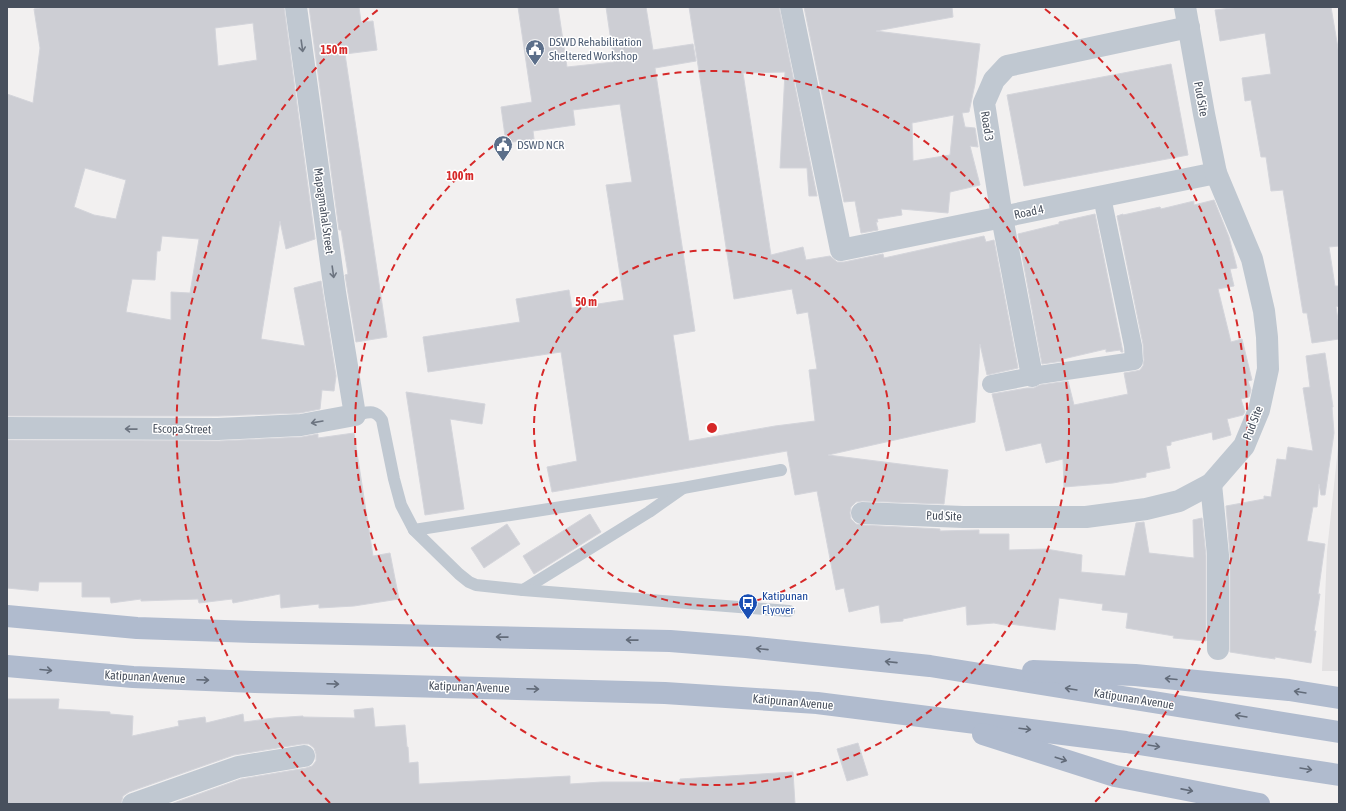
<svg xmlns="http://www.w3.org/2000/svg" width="1346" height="811" viewBox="0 0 1346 811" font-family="'Asap Condensed',sans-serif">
	<rect width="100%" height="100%" fill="#f2f0f0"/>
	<!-- education -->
	<polygon fill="#e3e1e2" points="1339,438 1339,671 1322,671 1327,551"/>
	<!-- building -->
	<g fill="#cdced4" stroke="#d4d5db" fill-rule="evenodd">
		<path d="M 46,7 L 284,7 L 315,239 L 286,249 L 280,221 L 261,339 L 305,346 L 294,288 L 321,281 L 336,376 L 334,391 L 322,390 L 320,409 L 300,413 L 218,416 L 7,416 L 7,94 L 33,103 L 40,48 L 34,9 ZM 253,23 L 257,60 L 218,66 L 215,28 ZM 85,168 L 126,180 L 116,219 L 94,215 L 74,207 ZM 162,236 L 199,239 L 190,293 L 171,292 L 171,320 L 126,312 L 132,279 L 155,280 L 157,251 L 160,251 Z"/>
		<polygon points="309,7 359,7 361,22 373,21 377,50 345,54 387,337 356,342 345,275 348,274 341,230 339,230"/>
		<polygon points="518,7 558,7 567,67 614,62 606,7 646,7 653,50 693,44 696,61 655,68 695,331 673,335 689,441 775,426 815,421 809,370 817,369 808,312 797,314 792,289 734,299 689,7 779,7 817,196 809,196 807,168 780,168 785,72 743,73 771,255 803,247 806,260 830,256 837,262 844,262 883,254 884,258 984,236 986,242 994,240 1018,368 987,375 980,344 975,422 828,455 948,470 944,504 862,501 856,502 851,507 850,513 851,519 856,524 862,525 940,529 940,531 979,530 979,534 1009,534 1009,550 1046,549 1082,555 1081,572 1125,576 1136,523 1144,522 1149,553 1194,558 1193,520 1202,518 1206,556 1206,641 1173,638 1174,636 1126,628 1128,613 1102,610 1103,604 1059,598 1055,630 1010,624 1010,626 994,623 967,625 966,606 903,619 903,621 881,623 879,605 849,612 844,588 836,590 817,491 795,495 787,451 552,492 547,467 577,461 561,352 428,372 423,337 520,322 516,299 569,290 572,308 624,300 606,185 632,182 620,104 573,110 575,125 533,131 534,139 506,143 501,107 532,102"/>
		<path d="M 804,7 L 952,7 L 953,17 L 876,31 L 980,44 L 975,84 L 969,112 L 962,113 L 965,127 L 975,128 L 978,147 L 970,146 L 980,185 L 950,192 L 948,213 L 901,209 L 902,215 L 877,219 L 878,222 L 876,222 L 878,230 L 861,233 L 855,201 L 844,202 ZM 954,115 L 950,155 L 913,161 L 912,123 Z"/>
		<polygon points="1239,7 1331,7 1339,54 1339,246 1329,247 1335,286 1339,286 1339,306 1336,307 1339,326 1339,339 1312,343 1307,313 1303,313 1283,190 1271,191 1266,157 1261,157 1251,100 1245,101 1242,78 1271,74 1265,33 1220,41 1215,10"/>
		<polygon points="1171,64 1188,155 1024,186 1007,95"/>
		<polygon points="1214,200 1229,237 1237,268 1230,269 1234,286 1218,289 1231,342 1242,339 1252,380 1248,381 1251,390 1249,397 1241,399 1245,412 1243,415 1227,419 1231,435 1213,440 1212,432 1171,442 1171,445 1166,446 1170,468 1146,473 1146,477 1113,483 1064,487 1063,459 1046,463 1041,443 1006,451 992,394 1027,388 1034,388 1040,385 1068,381 1074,405 1128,394 1124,373 1136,371 1140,370 1143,366 1144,360 1143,344 1117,216 1123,214 1123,215 1160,207 1161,209 1194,201 1194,205"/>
		<polygon points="1095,214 1123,352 1121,352 1120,350 1106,352 1106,349 1063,359 1063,361 1042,364 1018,234 1059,224 1059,222"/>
		<polygon points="1325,353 1333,407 1332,407 1334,433 1325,495 1321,495 1319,484 1317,507 1313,507 1307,541 1325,544 1318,594 1320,594 1314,631 1316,631 1311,663 1275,657 1275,659 1261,657 1230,652 1230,555 1226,506 1264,499 1264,496 1271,497 1277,459 1286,460 1288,447 1313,451 1303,388 1310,387 1306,356"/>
		<polygon points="406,392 485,404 482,424 450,419 464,509 425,515"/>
		<polygon points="354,433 373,556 390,553 399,599 354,606 319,608 319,604 281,608 280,594 233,603 232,599 199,603 198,599 141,601 141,599 111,603 110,597 82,597 82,582 39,582 38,591 7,588 7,440 219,441 302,437 318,434 318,438"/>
		<polygon points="590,514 601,532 534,574 523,556"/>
		<polygon points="507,524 520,544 484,568 471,548"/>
		<polygon points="8,699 59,699 58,709 110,712 110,714 133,716 132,736 179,726 178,721 205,717 206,723 243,714 244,722 274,718 303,716 303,717 355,718 354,710 373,708 375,727 405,725 407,747 408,747 409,763 418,762 419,784 570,776 570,784 602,782 680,782 680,779 793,772 795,804 171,804 241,779 306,768 312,766 316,761 316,754 314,748 309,744 302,744 234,755 129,792 123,796 121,804 7,804"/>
		<polygon points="858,743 868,775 847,781 837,749"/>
	</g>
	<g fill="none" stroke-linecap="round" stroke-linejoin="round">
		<!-- service -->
		<g stroke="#c0c8d1" stroke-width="12">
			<path d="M 355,415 C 367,413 374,408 382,420 L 394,479 L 401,505 L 414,530 L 459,574 L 469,582 L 476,585 L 523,590 L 649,512 L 683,488"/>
			<polyline points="414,530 683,488 781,470"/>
			<polyline points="523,590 789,611"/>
		</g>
		<!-- pedestrian -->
		<polyline stroke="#c0c8d1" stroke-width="18" points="991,384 1032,376 1134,361 1133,346 1102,197"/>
		<!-- minor -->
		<g stroke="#c0c8d1" stroke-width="22">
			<polyline points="791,7 841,250 1216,173"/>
			<polyline points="1032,376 1002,217 984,103 994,80 1007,66 1189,27"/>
			<polyline points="7,428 218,429 301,425 355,415 335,292 296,7"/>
			<polyline points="1211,484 1218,555 1218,649"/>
			<polyline points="862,513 963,517 1086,517 1146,509 1179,501 1211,484 1244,446 1259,410 1268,369 1267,337 1264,311 1252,259 1216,173 1204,114 1185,7"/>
			<polyline points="133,804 238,767 304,756"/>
		</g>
		<!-- primary -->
		<g stroke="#b0bbce" stroke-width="22">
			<polyline points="7,616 137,628 253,632 670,641 746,647 930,666 1339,732"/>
			<polyline points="7,666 133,677 255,682 665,693 817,703 1126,742 1339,775"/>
			<polyline points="1033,671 1135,675 1289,690 1339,698"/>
			<polyline points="983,734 1115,776 1259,804"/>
		</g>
	</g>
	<!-- one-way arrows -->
	<defs><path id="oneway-shaft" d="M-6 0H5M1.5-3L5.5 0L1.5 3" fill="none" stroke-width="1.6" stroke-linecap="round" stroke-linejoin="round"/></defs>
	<g stroke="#6c7480">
		<use href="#oneway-shaft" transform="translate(302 46) rotate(82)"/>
		<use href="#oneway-shaft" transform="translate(333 272) rotate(82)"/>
		<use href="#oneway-shaft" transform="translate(317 422) rotate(170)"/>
		<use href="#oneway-shaft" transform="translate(131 429) rotate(-179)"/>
	</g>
	<g stroke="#626b79">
		<use href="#oneway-shaft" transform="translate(502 637) rotate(-179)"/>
		<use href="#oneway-shaft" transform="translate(632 640) rotate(-179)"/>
		<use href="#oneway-shaft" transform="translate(762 649) rotate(-174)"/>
		<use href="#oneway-shaft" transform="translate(891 662) rotate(-174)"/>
		<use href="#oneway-shaft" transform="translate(46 670) rotate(5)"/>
		<use href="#oneway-shaft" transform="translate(1171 679) rotate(-175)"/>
		<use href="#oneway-shaft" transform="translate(203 680) rotate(2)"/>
		<use href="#oneway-shaft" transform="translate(333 684) rotate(2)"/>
		<use href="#oneway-shaft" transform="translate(533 689) rotate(2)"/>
		<use href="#oneway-shaft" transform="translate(1071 689) rotate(-171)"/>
		<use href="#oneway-shaft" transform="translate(1300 692) rotate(-171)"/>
		<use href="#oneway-shaft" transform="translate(1241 716) rotate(-171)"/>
		<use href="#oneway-shaft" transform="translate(1025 729) rotate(7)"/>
		<use href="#oneway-shaft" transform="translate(1154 746) rotate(9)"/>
		<use href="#oneway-shaft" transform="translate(1061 759) rotate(18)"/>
		<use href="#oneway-shaft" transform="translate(1306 769) rotate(9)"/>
		<use href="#oneway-shaft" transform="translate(1187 790) rotate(11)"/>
	</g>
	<!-- distance rings -->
	<g fill="none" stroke="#d62828" stroke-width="2" stroke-dasharray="7 5">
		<circle cx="712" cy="428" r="178"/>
		<circle cx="712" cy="428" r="357"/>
		<path d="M330 803A535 535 0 0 1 379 9M1045 9A535 535 0 0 1 1094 803"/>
	</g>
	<!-- icons -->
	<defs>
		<g id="civic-pin" transform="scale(1)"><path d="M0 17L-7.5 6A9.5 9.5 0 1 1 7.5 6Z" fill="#5c6f8a" stroke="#fff"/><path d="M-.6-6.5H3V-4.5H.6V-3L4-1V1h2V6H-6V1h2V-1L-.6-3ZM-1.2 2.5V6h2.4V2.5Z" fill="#fff"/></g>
		<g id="bus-pin" transform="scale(1)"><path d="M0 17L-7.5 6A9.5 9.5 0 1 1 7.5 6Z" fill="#1a4fb4" stroke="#fff"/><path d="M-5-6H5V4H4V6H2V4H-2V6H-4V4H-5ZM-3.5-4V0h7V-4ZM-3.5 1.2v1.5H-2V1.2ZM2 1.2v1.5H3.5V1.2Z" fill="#fff"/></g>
	</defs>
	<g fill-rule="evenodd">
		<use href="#civic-pin" x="535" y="49"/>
		<use href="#civic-pin" x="503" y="145"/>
		<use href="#bus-pin" x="748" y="603"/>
	</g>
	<g text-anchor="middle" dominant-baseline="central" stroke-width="3" stroke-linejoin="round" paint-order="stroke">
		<!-- service labels -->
		<g font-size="12" fill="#4e5e75" stroke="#fff" text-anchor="start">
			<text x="549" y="42">DSWD Rehabilitation<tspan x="549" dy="14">Sheltered Workshop</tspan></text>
			<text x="517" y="145">DSWD NCR</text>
		</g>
		<!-- street labels -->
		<g font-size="12" fill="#48505d" stroke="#fff">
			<text transform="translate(1201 99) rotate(80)">Pud Site</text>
			<text transform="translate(987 126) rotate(81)">Road 3</text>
			<text transform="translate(324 211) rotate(82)">Mapagmahal Street</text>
			<text transform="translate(1029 212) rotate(-12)">Road 4</text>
			<text transform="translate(1253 423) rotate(-69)">Pud Site</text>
			<text transform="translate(182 429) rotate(1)">Escopa Street</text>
			<text transform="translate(944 516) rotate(2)">Pud Site</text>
			<text transform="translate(145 677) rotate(3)">Katipunan Avenue</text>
			<text transform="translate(469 687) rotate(2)">Katipunan Avenue</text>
			<text transform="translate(1134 699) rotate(9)">Katipunan Avenue</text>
			<text transform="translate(793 702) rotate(5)">Katipunan Avenue</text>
		</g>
		<!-- transit labels -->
		<g font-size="12" fill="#164399" stroke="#fff" text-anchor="start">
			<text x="762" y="596">Katipunan<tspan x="762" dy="14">Flyover</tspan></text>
		</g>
	</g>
	<circle cx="712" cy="428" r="6" fill="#d62828" stroke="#fff" stroke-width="2"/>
	<g font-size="12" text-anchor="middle" font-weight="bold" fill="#d62828" stroke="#fff" stroke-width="3" stroke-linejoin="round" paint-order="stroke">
		<text x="334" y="54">150 m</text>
		<text x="460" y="180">100 m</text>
		<text x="586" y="306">50 m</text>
	</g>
	<!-- border -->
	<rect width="1346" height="811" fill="none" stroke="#48505d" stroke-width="16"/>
</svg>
